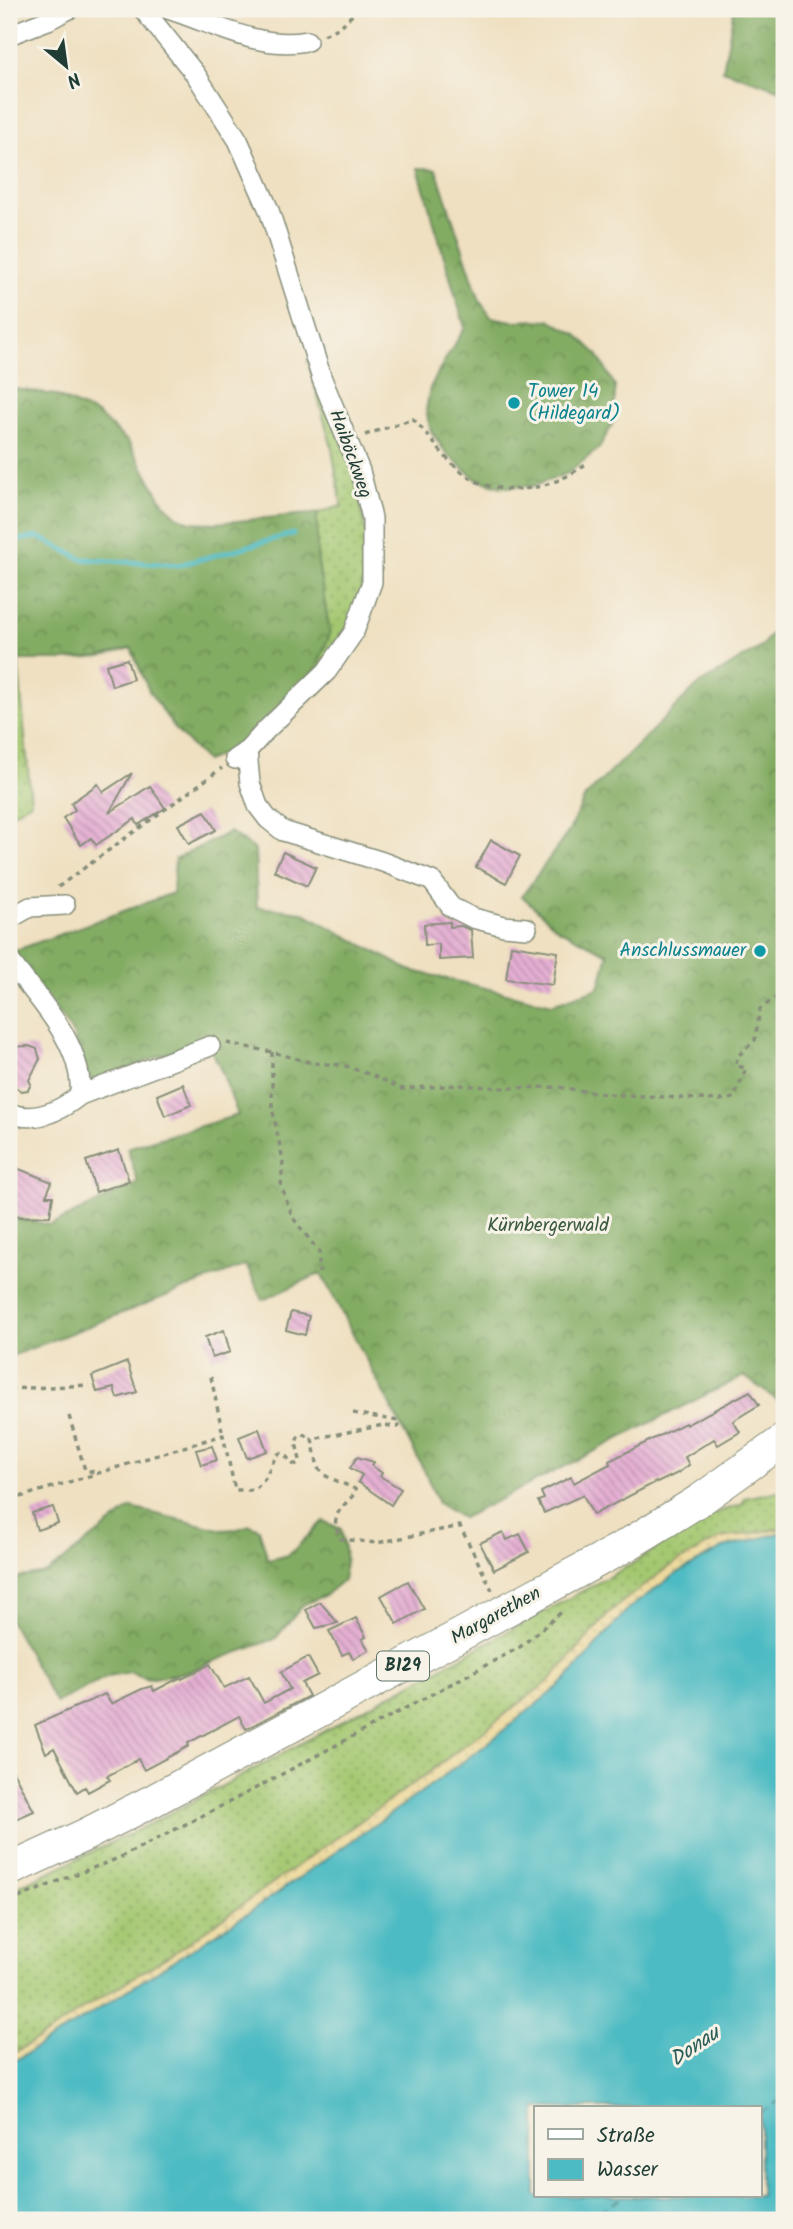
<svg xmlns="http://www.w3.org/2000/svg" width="793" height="2229" viewBox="0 0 793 2229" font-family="Kalam,sans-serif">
	<defs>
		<pattern id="grass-dots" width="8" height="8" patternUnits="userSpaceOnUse" patternTransform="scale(1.75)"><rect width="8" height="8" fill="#a4c871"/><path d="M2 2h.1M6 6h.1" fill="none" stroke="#85a45e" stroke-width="1.8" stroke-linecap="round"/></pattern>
		<pattern id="forest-crowns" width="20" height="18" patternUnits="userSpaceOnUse" patternTransform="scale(1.75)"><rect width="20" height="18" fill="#83ac63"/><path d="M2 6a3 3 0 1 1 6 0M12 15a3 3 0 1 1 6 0" fill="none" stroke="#6b8d52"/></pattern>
		<pattern id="sand-dots" width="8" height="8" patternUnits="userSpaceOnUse" patternTransform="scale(1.75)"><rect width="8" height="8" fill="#eeda9e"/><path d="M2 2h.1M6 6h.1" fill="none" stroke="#ccbc89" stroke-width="1.8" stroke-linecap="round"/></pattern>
		<pattern id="building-back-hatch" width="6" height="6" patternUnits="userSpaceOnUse" patternTransform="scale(1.75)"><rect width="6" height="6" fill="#e5afd3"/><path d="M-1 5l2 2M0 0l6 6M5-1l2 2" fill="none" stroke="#b990ac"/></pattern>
	</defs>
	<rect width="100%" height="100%" fill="#f7f3e8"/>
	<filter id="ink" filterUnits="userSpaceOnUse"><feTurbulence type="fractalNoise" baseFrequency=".0143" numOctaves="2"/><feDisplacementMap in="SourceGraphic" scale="14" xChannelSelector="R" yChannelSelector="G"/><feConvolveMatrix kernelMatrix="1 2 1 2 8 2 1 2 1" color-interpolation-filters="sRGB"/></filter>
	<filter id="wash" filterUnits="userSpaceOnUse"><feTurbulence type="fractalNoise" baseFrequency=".00686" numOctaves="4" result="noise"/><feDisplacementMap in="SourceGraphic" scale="28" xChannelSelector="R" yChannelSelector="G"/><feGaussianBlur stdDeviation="1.57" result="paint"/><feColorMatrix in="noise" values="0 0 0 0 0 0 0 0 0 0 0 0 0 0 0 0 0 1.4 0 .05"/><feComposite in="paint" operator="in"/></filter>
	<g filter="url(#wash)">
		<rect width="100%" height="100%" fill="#efe0c1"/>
		<!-- grass -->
		<g fill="url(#grass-dots)" stroke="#628252" stroke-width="2">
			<polygon points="307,359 355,473 370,556 352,626 293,701 330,634 317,557 317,513 342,506 331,444"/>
			<polygon points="9,654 18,660 31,802 9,815"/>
			<polygon points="784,1490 784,1528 721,1538 613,1609 550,1680 427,1774 175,1952 84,2008 50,2032 9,2056 9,1891 132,1833 217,1789 629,1566 706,1516 743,1504 744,1498"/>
		</g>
		<!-- forest -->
		<g fill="url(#forest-crowns)" stroke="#51744c" stroke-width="2">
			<polygon points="734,9 784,9 784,91 723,70"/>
			<polygon points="418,168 436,169 480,301 491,317 512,321 550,320 576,334 597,354 615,386 615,419 599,448 568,473 534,486 502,487 476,479 446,453 431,431 426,411 430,388 445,360 465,328"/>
			<polygon points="9,388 55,395 97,414 128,442 164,504 177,516 190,522 217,523 317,513 317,557 330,634 318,664 293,701 244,745 206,761 175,729 149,691 131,648 100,657 67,660 18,660 9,653"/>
			<path d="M 784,617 L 784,1405 L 744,1376 C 649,1422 556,1472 462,1518 L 438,1503 L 425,1472 L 321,1273 L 263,1300 L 246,1265 L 9,1357 L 9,1217 L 51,1225 L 138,1183 L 127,1148 L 238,1115 L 221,1070 L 206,1038 L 93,1082 L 87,1074 L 73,1034 L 14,951 L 173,893 L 175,859 L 230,832 L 255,850 L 257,907 L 302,912 L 409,970 L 552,1004 L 599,988 L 608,954 L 558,929 L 522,896 L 569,831 L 585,797 L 697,686 L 761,647 Z"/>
			<polygon points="131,1508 223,1530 238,1529 250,1525 259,1529 268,1560 289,1555 323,1521 341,1529 346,1562 343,1580 324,1596 304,1604 275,1639 214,1661 189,1672 148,1679 130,1672 108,1676 56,1703 9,1619 9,1579 47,1573"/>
		</g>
		<!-- sand -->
		<polygon fill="url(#sand-dots)" stroke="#868c69" stroke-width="2" points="784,1528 784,1532 723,1548 674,1575 628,1609 564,1682 483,1747 420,1793 253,1910 61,2033 9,2064 9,2056 50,2032 84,2008 175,1952 427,1774 550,1680 613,1609 667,1568 721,1538"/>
		<!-- water -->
		<path fill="#4dbbc3" stroke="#367c7c" stroke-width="2" fill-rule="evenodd" d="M 784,1532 L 784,2220 L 9,2220 L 9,2064 L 61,2033 L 253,1910 L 420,1793 L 483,1747 L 564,1682 L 628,1609 L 674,1575 L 723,1548 ZM 536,2108 L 760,2108 L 760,2196 L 536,2196 Z"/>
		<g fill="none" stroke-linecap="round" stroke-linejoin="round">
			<!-- stream -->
			<polyline stroke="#4dbbc3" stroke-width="5" points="9,541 38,537 82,559 179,565 293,534"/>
			<!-- ferry -->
			<g stroke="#2a5c58" stroke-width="2" stroke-dasharray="9 7" stroke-linecap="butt">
				<polyline points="760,2113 784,2098"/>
				<polyline points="585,2220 625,2196"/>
			</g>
		</g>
		<g id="blocks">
			<!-- building -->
			<g fill="url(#building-back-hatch)">
				<polygon points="127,659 133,679 112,686 106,665"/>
				<polygon points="132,773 109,813 150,786 165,808 138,825 135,819 96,845 91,838 81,845 63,818 75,810 71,803 98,784 103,792"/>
				<polygon points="205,811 216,830 189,844 178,825"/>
				<polygon points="491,840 520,856 506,883 476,867"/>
				<polygon points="283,852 316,867 307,886 274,871"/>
				<polygon points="450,922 450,927 461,926 471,930 473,958 439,960 439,944 425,945 424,924"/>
				<polygon points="511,945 558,952 553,985 506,979"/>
				<polygon points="29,1046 37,1049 40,1059 29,1080 31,1084 28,1090 21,1091 9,1083 9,1047"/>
				<polygon points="183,1084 191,1105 165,1116 157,1095"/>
				<polygon points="119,1150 129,1181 96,1192 86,1161"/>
				<polygon points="9,1165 52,1182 46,1196 53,1196 50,1216 20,1217 9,1211"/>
				<polygon points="291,1312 309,1316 305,1335 286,1330"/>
				<polygon points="224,1330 230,1352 212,1358 205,1337"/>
				<polygon points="127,1362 137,1392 117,1398 114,1388 97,1392 92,1376"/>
				<polygon points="750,1391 759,1405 733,1421 740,1432 718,1445 714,1439 685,1457 689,1465 678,1473 657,1483 656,1482 593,1515 583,1495 544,1513 538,1501 544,1499 541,1492 571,1477 574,1483 610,1464 609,1461 685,1423 686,1425"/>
				<polygon points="259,1429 267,1451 247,1458 239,1437"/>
				<polygon points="212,1446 217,1460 201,1465 196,1450"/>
				<polygon points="357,1457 374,1462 372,1466 382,1473 380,1476 401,1489 391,1505 358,1482 362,1475 350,1468"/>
				<polygon points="53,1507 58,1523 37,1530 32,1513"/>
				<polygon points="503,1532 507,1540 520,1534 529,1552 494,1570 480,1543"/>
				<polygon points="408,1581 424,1609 397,1624 381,1596"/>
				<polygon points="320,1602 338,1623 316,1628 306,1610"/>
				<polygon points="356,1618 366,1637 362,1639 369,1650 353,1659 349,1652 342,1655 329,1631"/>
				<polygon points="308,1657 318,1675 302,1683 309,1696 246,1729 239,1716 188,1743 189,1746 144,1770 138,1759 107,1776 110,1780 88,1792 85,1787 77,1792 54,1748 46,1753 35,1725 105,1694 111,1704 142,1689 152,1686 154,1691 181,1677 182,1679 210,1664 224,1688 249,1676 264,1703 290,1689 281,1672"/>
				<polygon points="9,1764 34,1811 9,1822"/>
			</g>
		</g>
	</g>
	<g filter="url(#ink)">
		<use href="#blocks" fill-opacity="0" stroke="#878e7a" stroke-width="2"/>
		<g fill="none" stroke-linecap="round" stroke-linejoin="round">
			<!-- minor casing -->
			<g stroke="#878e7a" stroke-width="22">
				<g id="minor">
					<polyline points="143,9 196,75 238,140 269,210 322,379 360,471 372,518 372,582 354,632 327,671 266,730 247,751 235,759"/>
					<path d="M 168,9 C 212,23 259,50 307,41"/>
					<polyline points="9,35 48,20 69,9"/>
					<polyline points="247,751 250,783 258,806 268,819 283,831 383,862 432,881 451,907 473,918 504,926 527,928"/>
					<polyline points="9,919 30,907 65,905"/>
					<path d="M 9,960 C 37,998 84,1044 80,1095 L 210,1046"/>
					<path d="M 9,1113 C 35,1123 59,1112 80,1095"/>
				</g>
			</g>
			<!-- primary casing -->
			<g stroke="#878e7a" stroke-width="34">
				<polyline id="primary" points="9,1870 85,1835 152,1801 627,1545 700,1500 784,1440"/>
			</g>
			<!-- path -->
			<g stroke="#878e7a" stroke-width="3.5" stroke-dasharray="5 5" stroke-linecap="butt">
				<polyline points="324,35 340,27 358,9"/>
				<path d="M 365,435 L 413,419 C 428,434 440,453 457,468 C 494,502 552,492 588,462"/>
				<polyline points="58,887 222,768"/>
				<polyline points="227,1043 272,1052 312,1063 343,1065 374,1076 402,1089 457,1085 504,1088 558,1087 605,1094 719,1100 734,1098 746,1068 736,1066 737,1057 755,1040 760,1009 784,991"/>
				<polyline points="272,1052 272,1107 283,1161 281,1186 293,1218 319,1252 319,1273"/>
				<polyline points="211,1377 223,1435"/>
				<polyline points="9,1389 89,1385"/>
				<path d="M 353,1413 L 398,1421 L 400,1424 L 398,1427 L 384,1425 L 312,1439 L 318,1468 L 326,1476 L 355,1489 L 356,1492 C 341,1510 328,1514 341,1539 L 377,1543 L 460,1526 L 492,1590"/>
				<polyline points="69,1416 85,1470 95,1472"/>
				<polyline points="20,1497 223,1435 235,1490 254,1490 264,1480 276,1456 280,1453 285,1455 293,1464 297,1464 300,1460 296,1443 298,1437 303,1434 312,1439"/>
				<polyline points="9,1902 66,1878 119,1858 241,1796 520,1647 564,1610"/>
			</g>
			<!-- minor -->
			<use href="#minor" stroke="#fff" stroke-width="19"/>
			<!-- primary -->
			<use href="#primary" stroke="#fff" stroke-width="32"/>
		</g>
	</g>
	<!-- markers -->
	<g fill="#0f9aa8" stroke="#f7f3e8" stroke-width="2.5">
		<circle cx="514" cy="403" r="7"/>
		<circle cx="760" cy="951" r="7"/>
	</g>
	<g text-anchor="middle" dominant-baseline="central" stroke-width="6" stroke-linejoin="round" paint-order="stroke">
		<!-- shield labels -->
		<rect fill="#f7f3e8" stroke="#60746a" stroke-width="2" x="377" y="1651.5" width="52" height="29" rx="5"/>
		<g font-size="18" font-weight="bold" fill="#1f3d34">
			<text x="403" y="1666">B129</text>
		</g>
		<!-- culture labels -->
		<g font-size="19" fill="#0d838f" stroke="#f7f3e8" text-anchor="start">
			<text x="528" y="392">Tower 14<tspan x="528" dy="22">(Hildegard)</tspan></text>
			<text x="746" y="951" text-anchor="end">Anschlussmauer</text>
		</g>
		<!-- street labels -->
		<g font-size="19" fill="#1f3d34" stroke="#f7f3e8">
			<text transform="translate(350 454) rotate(70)">Haiböckweg</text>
			<text transform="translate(496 1616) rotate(-29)">Margarethen</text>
		</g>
		<!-- park labels -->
		<g font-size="19" fill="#3a5940" stroke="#f7f3e8">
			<text x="548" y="1226">Kürnbergerwald</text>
		</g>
		<!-- water labels -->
		<g font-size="21" font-style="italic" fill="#2a5c58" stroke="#f7f3e8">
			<text transform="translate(695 2047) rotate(-34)">Donau</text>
		</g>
	</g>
	<!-- margin -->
	<rect width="793" height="2229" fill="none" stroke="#f7f3e8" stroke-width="35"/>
	<!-- legend -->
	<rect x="534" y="2106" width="228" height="91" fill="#f7f3e8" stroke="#a1aaa0" stroke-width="2"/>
	<rect x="548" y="2129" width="35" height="10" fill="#ffffff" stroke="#a1aaa0" stroke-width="2"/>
	<text x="597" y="2142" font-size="21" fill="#1f3d34">Straße</text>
	<rect x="548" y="2159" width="35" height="21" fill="#4dbbc3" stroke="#a1aaa0" stroke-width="2"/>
	<text x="597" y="2176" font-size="21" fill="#1f3d34">Wasser</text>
	<!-- north arrow -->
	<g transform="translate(66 66) rotate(151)" stroke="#f7f3e8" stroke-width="5" paint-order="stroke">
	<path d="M0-5L12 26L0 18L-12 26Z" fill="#1f3d34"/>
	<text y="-10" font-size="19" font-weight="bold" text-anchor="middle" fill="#1f3d34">N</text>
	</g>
</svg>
